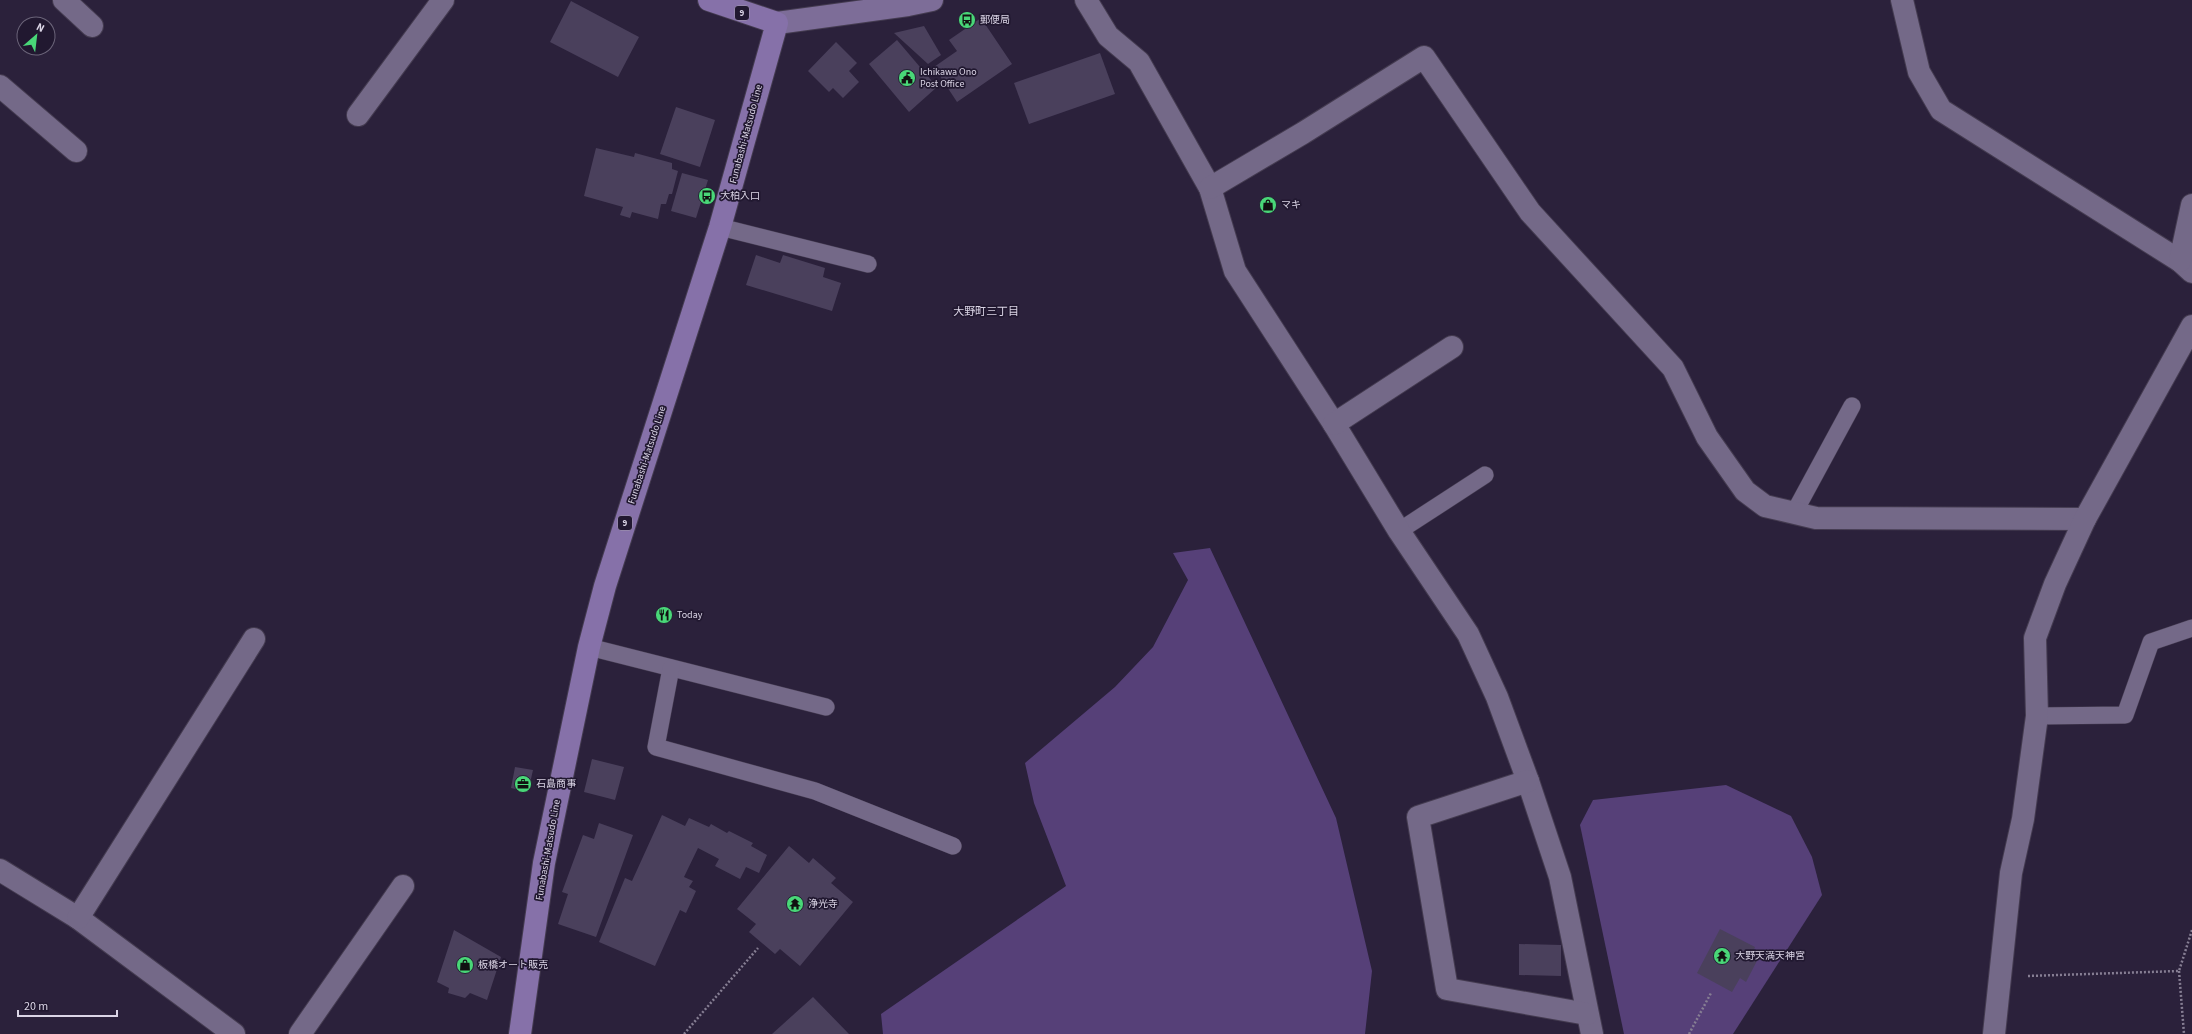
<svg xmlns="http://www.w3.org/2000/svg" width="2192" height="1034" viewBox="0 0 2192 1034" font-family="'Source Sans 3','Noto Sans JP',sans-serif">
	<rect width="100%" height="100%" fill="#2b213b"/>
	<!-- green -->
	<g fill="#564078">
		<polygon points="1210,548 1336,818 1372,971 1365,1034 883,1034 881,1014 1066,886 1034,803 1025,763 1115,687 1153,647 1188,580 1173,553"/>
		<polygon points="1726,785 1791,816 1812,857 1822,895 1733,1034 1624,1034 1580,825 1593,800"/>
	</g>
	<!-- building -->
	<g fill="#4a405c">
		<polygon points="571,1 639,37 618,77 550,42"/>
		<polygon points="981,18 1012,64 957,102 934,67 957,51 949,40"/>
		<polygon points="924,26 941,55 928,64 894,33"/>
		<polygon points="897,40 937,87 909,112 869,64"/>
		<polygon points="836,42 857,63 849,71 859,82 843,98 833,88 829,92 808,71"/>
		<polygon points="1100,53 1115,94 1029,124 1014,83"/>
		<polygon points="676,107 715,120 700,167 660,154"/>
		<polygon points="596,148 634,157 635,153 672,163 672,169 678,171 672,194 669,194 666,204 661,204 658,219 632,212 630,218 620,215 623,207 584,196"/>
		<polygon points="682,173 708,180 696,218 671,211"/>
		<polygon points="756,255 780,263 783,255 825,268 823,277 841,283 832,311 746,285"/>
		<polygon points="592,759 624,767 615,800 584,792"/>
		<polygon points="515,767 533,770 528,792 511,788"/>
		<polygon points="662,815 685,826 689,818 709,827 711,824 727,833 729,831 753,843 751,846 767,855 759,873 746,867 740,879 715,866 719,859 698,848 684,877 693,881 689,887 696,891 686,913 680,910 655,966 599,942 625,878 632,881"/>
		<polygon points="599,823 633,835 596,937 558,924 568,894 562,892 583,835 594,839"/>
		<polygon points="789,846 809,863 813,858 836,878 831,883 853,902 800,966 780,949 775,954 749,932 756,924 737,909"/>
		<polygon points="1720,929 1755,947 1753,952 1760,955 1746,982 1740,978 1732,992 1697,973"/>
		<polygon points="454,930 501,957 487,1000 470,993 465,998 448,993 449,988 437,982"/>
		<polygon points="1519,944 1561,945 1561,976 1519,975"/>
		<polygon points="813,997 849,1034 772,1034"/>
	</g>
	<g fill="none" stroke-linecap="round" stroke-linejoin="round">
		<!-- lane casing -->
		<g stroke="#443b50" stroke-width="18">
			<g id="lane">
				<polyline points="720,227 868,264"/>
				<polyline points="1794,513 1852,406"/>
				<polyline points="1399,531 1485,475"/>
				<polyline points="589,647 826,707"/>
				<polyline points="671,668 656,747 815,791 953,846"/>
				<polyline points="2037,716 2125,715 2151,642 2192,628"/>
			</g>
		</g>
		<!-- street casing -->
		<g stroke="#443b50" stroke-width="24">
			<g id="street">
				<polyline points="64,0 92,26"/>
				<polyline points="1086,0 1108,36 1139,62 1210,188 1235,271 1334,424 1399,531 1468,634 1497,697 1528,781 1560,877 1592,1034"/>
				<polyline points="1902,0 1919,72 1941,110 2180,261 2192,272"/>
				<polyline points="0,86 76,151"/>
				<polyline points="358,115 443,0"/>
				<polyline points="1210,188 1303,133 1424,57 1530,212 1673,368 1707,437 1745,491 1765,506 1816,518 2085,519"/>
				<polyline points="2180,261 2192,205"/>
				<polyline points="1334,424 1452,347"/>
				<polyline points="1528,781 1418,817 1447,989 1587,1014"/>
				<polyline points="0,870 78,918 234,1034"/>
				<polyline points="78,918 254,639"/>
				<polyline points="300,1034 403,886"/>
				<polyline points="1994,1034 2011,873 2023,819 2037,716 2035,638 2055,584 2085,519 2192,326"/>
			</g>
		</g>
		<!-- secondary casing -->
		<g stroke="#443b50" stroke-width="24">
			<polyline id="secondary" points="777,23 908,5 932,0"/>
		</g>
		<!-- primary casing -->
		<g stroke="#443b50" stroke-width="24">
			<polyline id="primary" points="520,1034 544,863 589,647 605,586 720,227 777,23 709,0"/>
		</g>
		<!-- path -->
		<g stroke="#867e93" stroke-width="2.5" stroke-dasharray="2 2" stroke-linecap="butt">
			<polyline points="2179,971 2184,1034"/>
			<polyline points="2028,976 2179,971 2192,930"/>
			<polyline points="684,1034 758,948"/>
			<polyline points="1689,1034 1711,993"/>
		</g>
		<!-- lane -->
		<use href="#lane" stroke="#746988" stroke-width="17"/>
		<!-- street -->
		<use href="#street" stroke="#746988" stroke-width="22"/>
		<!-- secondary -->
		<use href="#secondary" stroke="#7d6d98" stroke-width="22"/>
		<!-- primary -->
		<use href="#primary" stroke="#8671a9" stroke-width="22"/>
	</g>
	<!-- icons -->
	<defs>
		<g id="bus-disc" transform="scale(0.9)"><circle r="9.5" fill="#49d778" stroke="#211830"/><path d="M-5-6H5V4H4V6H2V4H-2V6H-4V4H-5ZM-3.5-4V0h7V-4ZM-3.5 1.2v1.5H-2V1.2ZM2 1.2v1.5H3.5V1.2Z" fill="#111"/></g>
		<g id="civic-disc" transform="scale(0.9)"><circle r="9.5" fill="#49d778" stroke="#211830"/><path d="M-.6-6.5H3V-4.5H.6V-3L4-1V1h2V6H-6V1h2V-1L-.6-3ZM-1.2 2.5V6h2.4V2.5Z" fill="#111"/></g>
		<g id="shop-disc" transform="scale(0.9)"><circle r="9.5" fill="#49d778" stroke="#211830"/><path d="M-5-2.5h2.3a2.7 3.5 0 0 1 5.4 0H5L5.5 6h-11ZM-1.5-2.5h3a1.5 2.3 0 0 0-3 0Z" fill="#111"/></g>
		<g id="restaurant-disc" transform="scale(0.9)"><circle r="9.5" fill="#49d778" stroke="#211830"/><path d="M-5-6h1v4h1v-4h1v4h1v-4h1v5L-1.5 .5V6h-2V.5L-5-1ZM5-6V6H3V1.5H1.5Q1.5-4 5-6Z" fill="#111"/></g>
		<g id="office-disc" transform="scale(0.9)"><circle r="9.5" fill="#49d778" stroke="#211830"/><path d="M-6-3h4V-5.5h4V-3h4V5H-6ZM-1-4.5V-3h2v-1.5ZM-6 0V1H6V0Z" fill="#111"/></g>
		<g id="temple-disc" transform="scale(0.9)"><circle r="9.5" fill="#49d778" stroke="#211830"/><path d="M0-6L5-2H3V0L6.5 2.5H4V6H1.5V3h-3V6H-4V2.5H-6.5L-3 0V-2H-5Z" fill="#111"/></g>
	</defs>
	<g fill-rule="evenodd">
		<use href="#bus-disc" x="967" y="20"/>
		<use href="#civic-disc" x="907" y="78"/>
		<use href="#bus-disc" x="707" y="196"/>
		<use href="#shop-disc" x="1268" y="205"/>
		<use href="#restaurant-disc" x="664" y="615"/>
		<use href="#office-disc" x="523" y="784"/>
		<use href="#temple-disc" x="795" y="904"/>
		<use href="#temple-disc" x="1722" y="956"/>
		<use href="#shop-disc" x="465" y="965"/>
	</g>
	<g text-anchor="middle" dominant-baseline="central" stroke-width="3.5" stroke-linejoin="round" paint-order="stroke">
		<!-- shield labels -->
		<g fill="#211830" stroke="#a39caf" stroke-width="1">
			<rect x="735" y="6" width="14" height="14" rx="3"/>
			<rect x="618" y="516" width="14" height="14" rx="3"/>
		</g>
		<g font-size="9" font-weight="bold" fill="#dbd5e6">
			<text x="742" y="13">9</text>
			<text x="625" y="523">9</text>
		</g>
		<!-- poi labels -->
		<g font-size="10" fill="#dbd5e6" stroke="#211830" text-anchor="start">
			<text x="980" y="20">郵便局</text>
			<text x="920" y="72">Ichikawa Ono<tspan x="920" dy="12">Post Office</tspan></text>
			<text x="720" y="196">大柏入口</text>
			<text x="1281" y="205">マキ</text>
			<text x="677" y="615">Today</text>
			<text x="536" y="784">石島商事</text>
			<text x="808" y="904">浄光寺</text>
			<text x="1735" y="956">大野天満天神宮</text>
			<text x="478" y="965">板橋オート販売</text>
		</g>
		<!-- street labels -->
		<g font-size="10" fill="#dbd5e6" stroke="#211830">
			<text transform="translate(746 134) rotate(-75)">Funabashi-Matsudo Line</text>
			<text transform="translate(647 455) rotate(-72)">Funabashi-Matsudo Line</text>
			<text transform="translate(548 850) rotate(-80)">Funabashi-Matsudo Line</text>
		</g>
		<!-- neighbourhood labels -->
		<g font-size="11" fill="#dbd5e6" stroke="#211830">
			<text x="986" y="311">大野町三丁目</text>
		</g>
	</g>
	<!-- north arrow -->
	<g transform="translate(36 36) rotate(28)"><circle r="19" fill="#211830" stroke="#6b6479"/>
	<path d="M0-3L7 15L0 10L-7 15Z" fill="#49d778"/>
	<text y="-6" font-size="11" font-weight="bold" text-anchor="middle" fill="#dbd5e6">N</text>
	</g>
	<!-- scale -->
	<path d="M18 1010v6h99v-6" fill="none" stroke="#dbd5e6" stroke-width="2"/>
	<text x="24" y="1010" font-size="12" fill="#dbd5e6" stroke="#211830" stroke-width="3" paint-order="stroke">20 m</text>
</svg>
